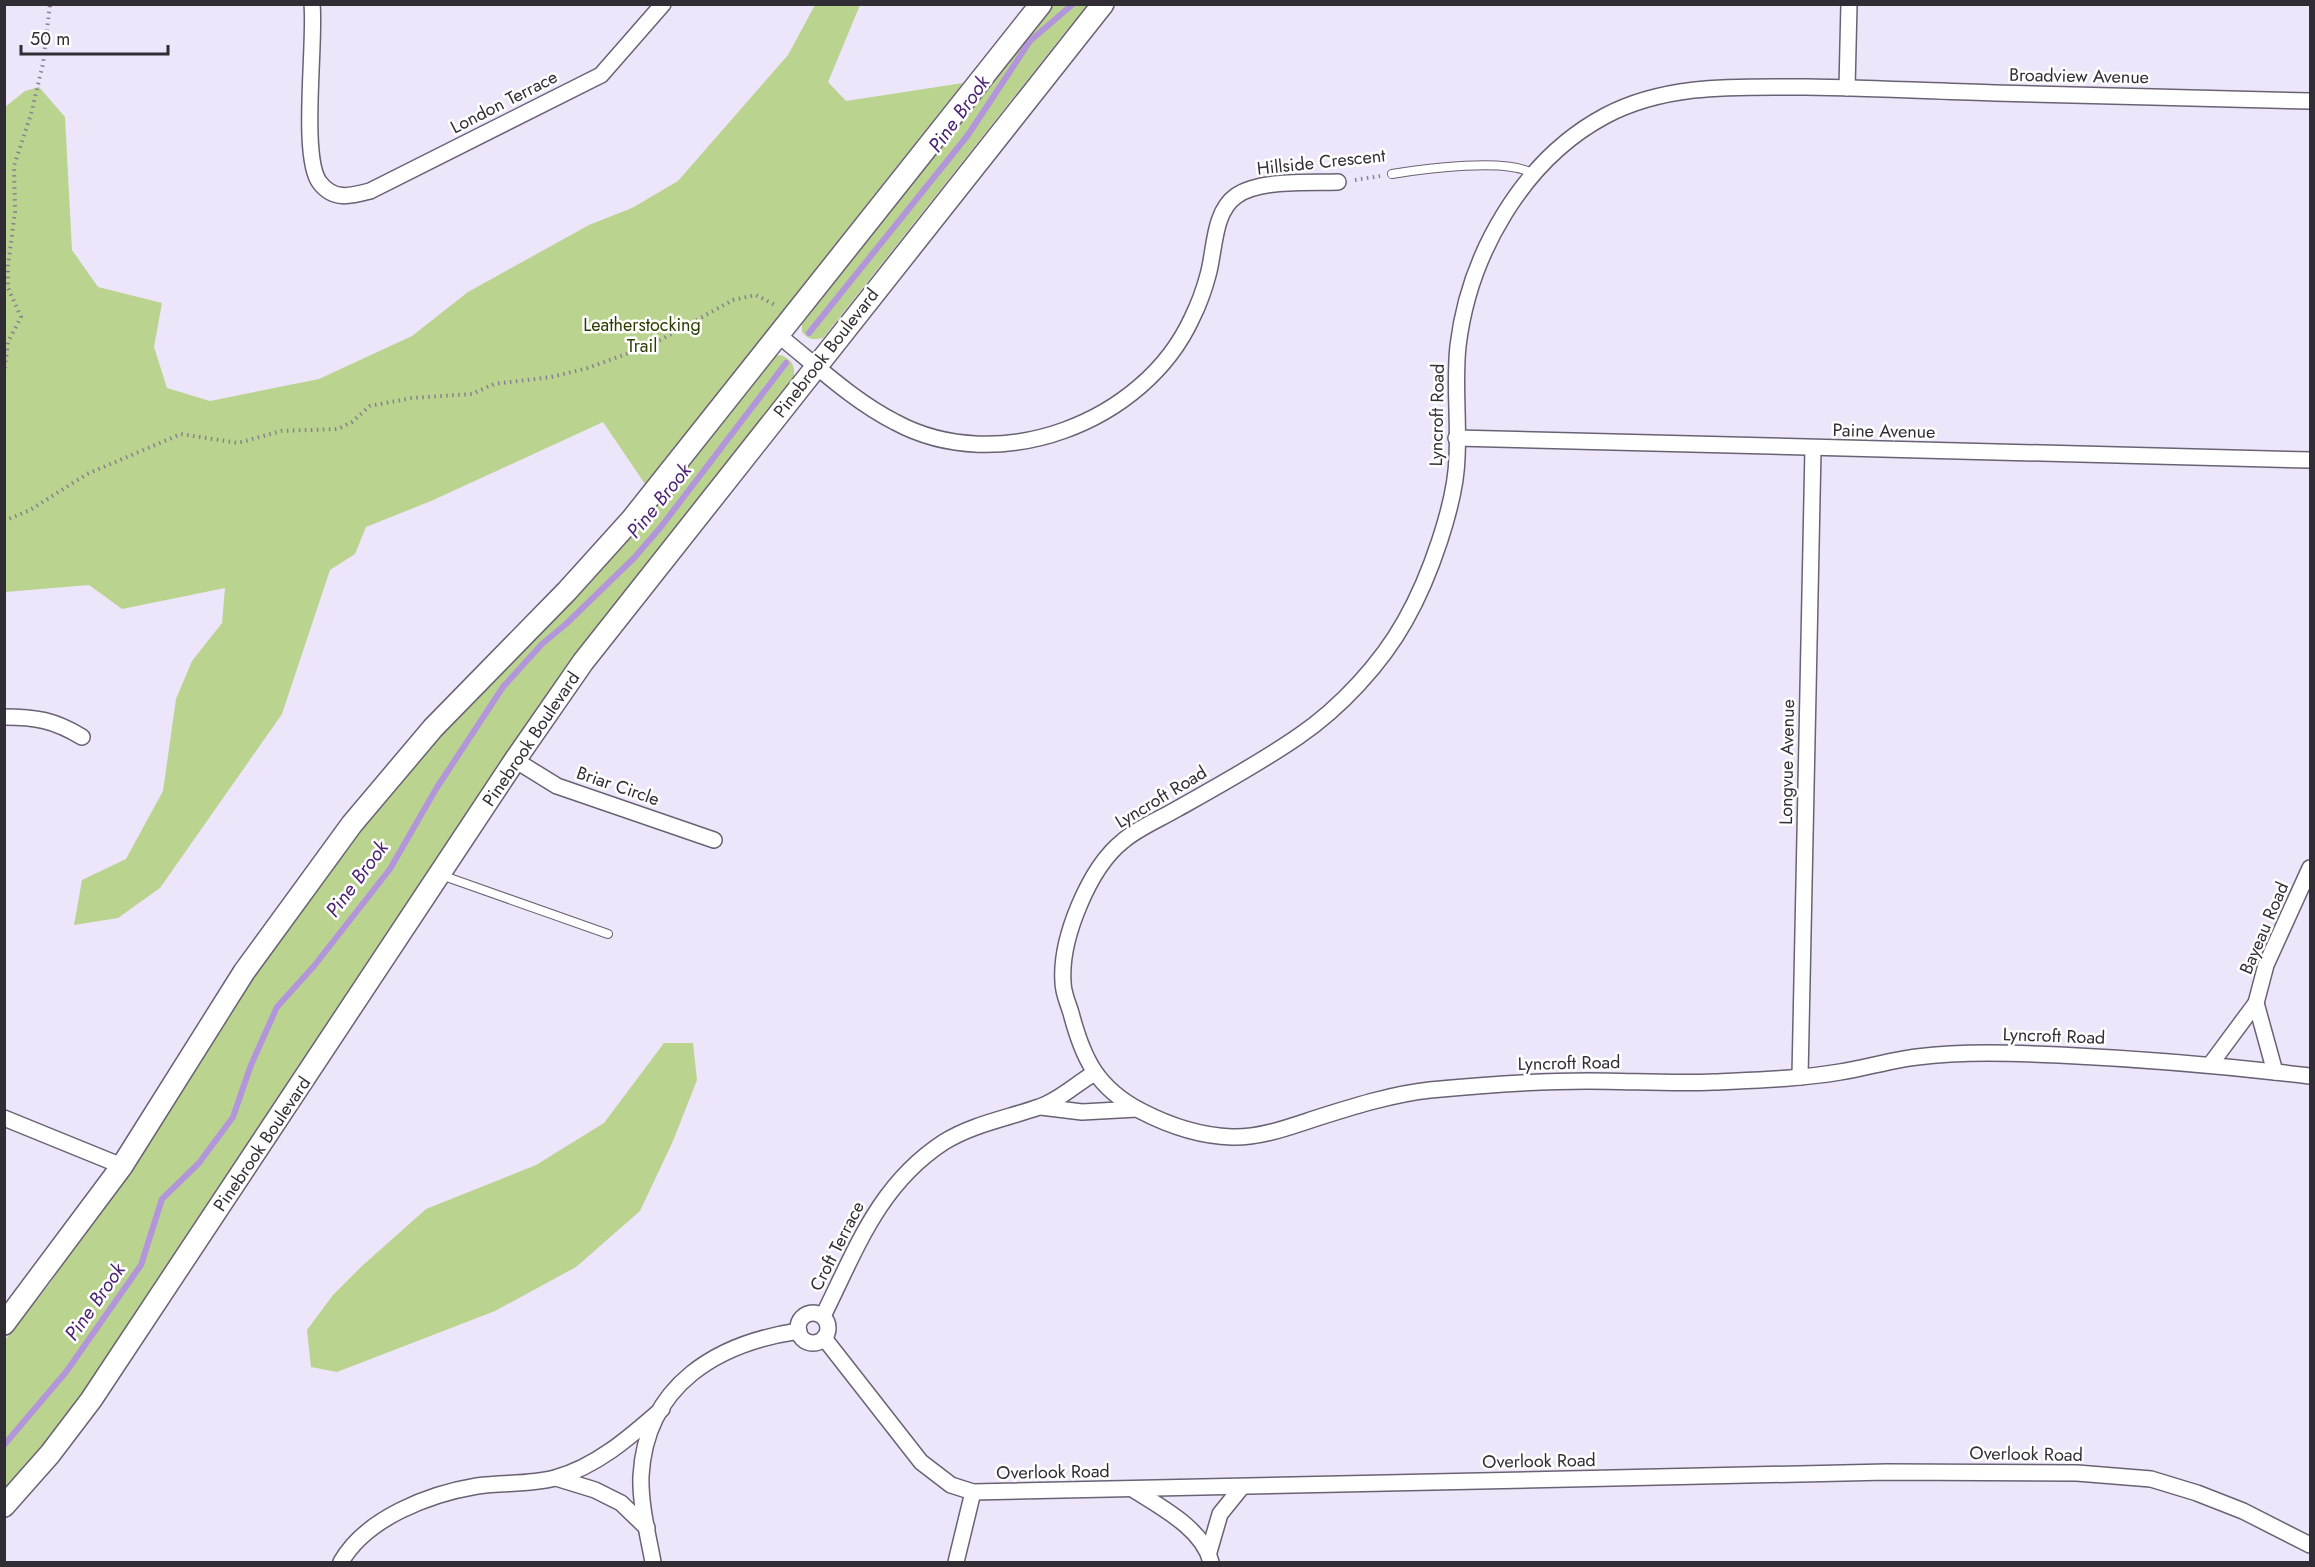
<svg xmlns="http://www.w3.org/2000/svg" width="2315" height="1567" viewBox="0 0 2315 1567" font-family="Jost,sans-serif">
	<rect width="100%" height="100%" fill="#ede5f9"/>
	<!-- green -->
	<g fill="#bad38f">
		<polygon points="815,5 860,5 828,82 846,101 963,83 645,484 603,422 431,501 366,527 355,554 330,570 282,714 160,888 118,918 74,925 82,880 126,859 163,791 176,699 192,661 222,623 225,588 122,609 89,585 5,592 5,107 25,91 39,87 65,117 72,250 98,287 162,303 154,347 167,388 210,401 319,379 412,336 468,292 589,225 632,208 678,181 788,55"/>
		<path d="M 1051,5 L 1090,5 L 1066,31 L 823,338 C 813,340 809,340 802,332 L 802,317 Z"/>
		<path d="M 781,355 C 792,360 795,365 794,377 L 604,617 L 528,724 L 81,1401 L 5,1493 L 5,1340 L 51,1282 L 213,1032 L 400,771 L 771,357 Z"/>
		<polygon points="664,1043 693,1043 697,1080 673,1141 640,1211 576,1267 495,1311 337,1372 311,1367 307,1330 333,1295 362,1266 426,1209 536,1165 604,1123"/>
	</g>
	<g fill="none" stroke-linecap="round" stroke-linejoin="round">
		<!-- stream -->
		<g stroke="#b395dc" stroke-width="6">
			<polyline points="809,333 968,135 1030,41 1073,4"/>
			<polyline points="4,1445 66,1372 141,1265 162,1199 199,1163 233,1117 251,1065 277,1007 314,966 390,869 436,789 503,687 542,644 566,624 634,558 660,528 786,363"/>
		</g>
		<!-- lane casing -->
		<g stroke="#696273" stroke-width="10">
			<g id="lane">
				<path d="M 1392,174 C 1422,169 1509,157 1533,174"/>
				<polyline points="441,875 608,934"/>
			</g>
		</g>
		<!-- street casing -->
		<g stroke="#696273" stroke-width="18">
			<g id="street">
				<path d="M 312,4 C 316,41 300,158 320,183 C 334,201 351,196 370,191 L 601,75 L 663,4"/>
				<polyline points="1847,88 1849,4"/>
				<path d="M 2310,101 C 2205,98 2100,96 1995,93 C 1932,91 1869,88 1806,87 C 1738,87 1667,83 1605,116 C 1523,160 1469,254 1458,346 C 1454,383 1459,420 1457,457 C 1456,504 1429,579 1405,621 C 1381,664 1340,708 1299,736 C 1260,763 1218,786 1177,809 C 1160,819 1138,828 1123,841 C 1089,868 1060,939 1063,982 C 1063,993 1068,1003 1071,1013 C 1083,1059 1097,1088 1141,1111 C 1168,1125 1201,1136 1232,1137 C 1263,1138 1294,1125 1323,1116 C 1358,1105 1394,1094 1430,1090 C 1482,1085 1536,1081 1588,1081 C 1630,1081 1672,1084 1714,1082 C 1756,1080 1799,1079 1840,1072 C 1866,1068 1891,1060 1917,1057 C 1964,1051 2012,1053 2059,1055 C 2143,1059 2227,1066 2310,1076"/>
				<path d="M 778,335 C 816,365 852,400 895,422 C 998,478 1144,423 1192,318 C 1199,304 1204,290 1208,275 C 1215,251 1213,212 1236,196 C 1260,179 1310,183 1338,182"/>
				<polyline points="1456,438 2310,460"/>
				<path d="M 4,717 C 36,717 54,720 82,737"/>
				<polyline points="515,760 557,786 714,840"/>
				<polyline points="2256,1003 2275,1072"/>
				<polyline points="2210,1065 2256,1003 2266,965 2310,868"/>
				<polyline points="1800,1077 1813,449"/>
				<polyline points="1041,1107 1082,1112 1137,1109"/>
				<polyline points="4,1118 122,1166"/>
				<circle cx="813" cy="1328" r="15"/>
				<path d="M 823,1316 C 856,1250 878,1185 944,1142 C 973,1124 1008,1118 1039,1107 C 1058,1101 1076,1084 1093,1074"/>
				<polyline points="824,1338 921,1462 951,1485 973,1492 1887,1472 2077,1473 2151,1479 2197,1493 2243,1511 2310,1545"/>
				<polyline points="556,1478 595,1490 621,1503 647,1528"/>
				<path d="M 1134,1490 C 1162,1508 1203,1529 1211,1562"/>
				<polyline points="1209,1552 1220,1514 1241,1488"/>
				<path d="M 341,1562 C 366,1518 429,1494 477,1486 C 503,1482 529,1485 555,1478 C 596,1467 630,1437 662,1409"/>
				<path d="M 653,1562 C 648,1535 640,1504 641,1476 C 646,1385 717,1343 799,1331"/>
				<polyline points="956,1562 973,1492"/>
			</g>
		</g>
		<!-- secondary casing -->
		<g stroke="#696273" stroke-width="24">
			<g id="secondary">
				<polyline points="4,1324 122,1166 244,972 352,824 433,728 567,591 632,519 1041,4"/>
				<polyline points="4,1506 50,1454 91,1400 515,760 583,662 1103,4"/>
			</g>
		</g>
		<!-- path -->
		<g stroke="#87828f" stroke-width="4" stroke-dasharray="1.5 4.5" stroke-linecap="butt">
			<polyline points="1355,180 1380,176"/>
			<polyline points="4,374 8,342 21,317 8,288 8,266 15,212 14,166 31,114 43,64 50,4"/>
			<polyline points="4,521 30,510 87,474 181,434 238,443 281,431 338,429 352,422 370,406 412,398 472,394 494,384 551,377 588,368 653,344 733,300 756,295 777,306"/>
		</g>
		<!-- lane -->
		<use href="#lane" stroke="#fff" stroke-width="8"/>
		<!-- street -->
		<use href="#street" stroke="#fff" stroke-width="15"/>
		<!-- secondary -->
		<use href="#secondary" stroke="#fff" stroke-width="21"/>
	</g>
	<g text-anchor="middle" dominant-baseline="central" stroke-width="5" stroke-linejoin="round" paint-order="stroke">
		<!-- street labels -->
		<g font-size="18" fill="#302d34" stroke="#fff">
			<text transform="translate(2079 76) rotate(1)">Broadview Avenue</text>
			<text transform="translate(504 102) rotate(-27)">London Terrace</text>
			<text transform="translate(1321 162) rotate(-6)">Hillside Crescent</text>
			<text transform="translate(826 353) rotate(-52)">Pinebrook Boulevard</text>
			<text transform="translate(1437 415) rotate(-89)">Lyncroft Road</text>
			<text transform="translate(1884 431) rotate(1)">Paine Avenue</text>
			<text transform="translate(531 739) rotate(-56)">Pinebrook Boulevard</text>
			<text transform="translate(1787 762) rotate(-89)">Longvue Avenue</text>
			<text transform="translate(618 786) rotate(19)">Briar Circle</text>
			<text transform="translate(1161 797) rotate(-31)">Lyncroft Road</text>
			<text transform="translate(2264 928) rotate(-67)">Bayeau Road</text>
			<text transform="translate(2054 1036) rotate(2)">Lyncroft Road</text>
			<text transform="translate(1569 1063) rotate(-1)">Lyncroft Road</text>
			<text transform="translate(262 1144) rotate(-56)">Pinebrook Boulevard</text>
			<text transform="translate(837 1246) rotate(-63)">Croft Terrace</text>
			<text transform="translate(2026 1454) rotate(1)">Overlook Road</text>
			<text transform="translate(1539 1461) rotate(-1)">Overlook Road</text>
			<text transform="translate(1053 1472) rotate(-1)">Overlook Road</text>
		</g>
		<!-- park labels -->
		<g font-size="18" fill="#2d3d02" stroke="#fff">
			<text x="642" y="325">Leatherstocking<tspan x="642" dy="21">Trail</tspan></text>
		</g>
		<!-- water labels -->
		<g font-size="20" font-style="italic" fill="#4c2275" stroke="#fff">
			<text transform="translate(959 114) rotate(-54)">Pine Brook</text>
			<text transform="translate(659 501) rotate(-51)">Pine Brook</text>
			<text transform="translate(357 879) rotate(-53)">Pine Brook</text>
			<text transform="translate(95 1302) rotate(-55)">Pine Brook</text>
		</g>
	</g>
	<!-- border -->
	<rect width="2315" height="1567" fill="none" stroke="#302d34" stroke-width="12"/>
	<!-- scale -->
	<path d="M21 45v9h147v-9" fill="none" stroke="#302d34" stroke-width="3"/>
	<text x="30" y="45" font-size="18" fill="#302d34" stroke="#ffffff" stroke-width="4.5" paint-order="stroke">50 m</text>
</svg>
